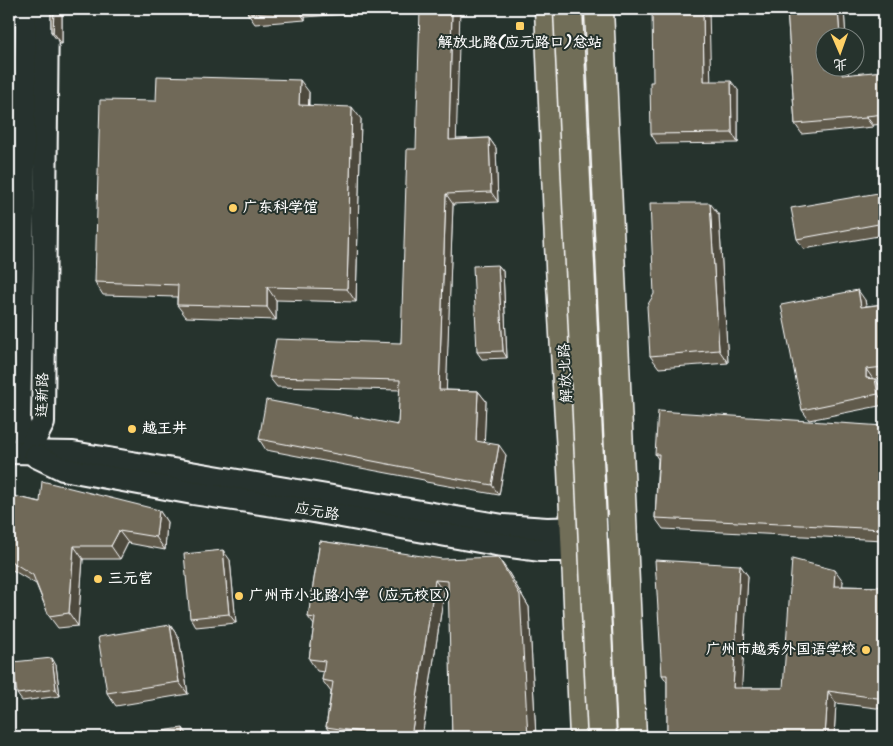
<svg xmlns="http://www.w3.org/2000/svg" width="893" height="746" viewBox="0 0 893 746" font-family="Kalam,'LXGW WenKai TC',sans-serif">
	<rect width="100%" height="100%" fill="#26332d"/>
	<filter id="ink" filterUnits="userSpaceOnUse"><feTurbulence type="fractalNoise" baseFrequency=".02" numOctaves="2"/><feDisplacementMap in="SourceGraphic" scale="10" xChannelSelector="R" yChannelSelector="G"/><feConvolveMatrix kernelMatrix="1 2 1 2 8 2 1 2 1" color-interpolation-filters="sRGB"/></filter>
	<g filter="url(#ink)">
		<g fill="none" stroke-linecap="round" stroke-linejoin="round">
			<!-- minor casing -->
			<g stroke="#fff" stroke-width="26">
				<g id="minor">
					<polyline points="27,9 19,422 28,452"/>
					<polyline points="9,452 73,453 503,526 547,529 624,527"/>
					<polyline points="28,452 43,423 47,9"/>
					<polyline points="36,456 63,469 193,493 308,510 496,544 541,550 576,550"/>
				</g>
			</g>
			<!-- major casing -->
			<g stroke="#fff" stroke-width="31">
				<g id="major">
					<polyline points="549,9 560,266 572,469 584,737"/>
					<polyline points="599,9 632,737"/>
				</g>
			</g>
			<!-- minor -->
			<use href="#minor" stroke="#26332d" stroke-width="22"/>
			<!-- major -->
			<use href="#major" stroke="#716e59" stroke-width="28"/>
			<!-- major-bridge casing -->
			<g stroke="#fff" stroke-width="31" stroke-linecap="butt">
				<polyline id="major-bridge" points="568,9 602,737"/>
			</g>
			<!-- major-bridge -->
			<use href="#major-bridge" stroke="#716e59" stroke-width="28"/>
		</g>
		<!-- wall -->
		<g fill="#605a4c" stroke="#fff">
			<polygon points="51,9 62,9 62,44 60,44 51,32"/>
			<polygon points="247,9 385,9 359,11 360,13 305,17 305,20 255,24 248,14"/>
			<polygon points="787,9 844,9 848,75 884,71 884,124 873,125 873,127 802,134 795,124"/>
			<polygon points="711,81 738,90 738,143 657,144 651,134"/>
			<polygon points="309,92 309,105 361,119 356,302 276,300 276,320 186,317 177,305 177,297 103,295 95,282 156,101"/>
			<polygon points="489,138 496,148 498,202 453,204 446,390 478,391 486,401 484,442 506,455 499,495 426,482 424,480 266,450 259,439 398,425 400,390 277,387 269,377 401,343 416,149 456,139"/>
			<polygon points="884,192 884,235 804,249 797,239"/>
			<polygon points="719,215 728,363 659,368 650,356"/>
			<polygon points="498,265 503,271 507,358 482,359 477,352"/>
			<polygon points="865,300 866,306 884,304 884,378 875,379 882,389 884,399 884,405 809,420 802,410"/>
			<polygon points="884,427 884,540 663,529 655,518 658,459 655,454"/>
			<polygon points="9,495 40,502 159,510 167,522 165,550 128,543 120,559 83,559 78,626 58,628 49,616 36,584 9,568"/>
			<polygon points="320,541 507,570 529,607 536,737 452,737 449,593 444,593 422,737 333,737 326,727 331,692 322,680 324,672 317,671 309,659 314,625 308,617"/>
			<polygon points="230,560 236,623 196,627 190,618"/>
			<polygon points="740,565 748,576 741,688 783,688 843,581 842,586 884,587 884,709 836,703 834,737 667,737 667,682 662,675"/>
			<polygon points="170,625 179,638 188,694 116,706 107,693"/>
			<polygon points="56,665 60,696 22,701 17,694"/>
		</g>
		<!-- shaded-wall -->
		<g fill="#4e4a3e" stroke="#fff">
			<polygon points="9,9 14,9 13,43 9,38"/>
			<polygon points="54,9 62,9 62,44 53,32"/>
			<polygon points="298,9 299,9 305,17 305,20"/>
			<polygon points="452,9 460,9 456,150 449,140"/>
			<polygon points="703,9 709,9 711,91 704,81"/>
			<polygon points="838,9 844,9 846,38 840,38"/>
			<polygon points="842,68 848,68 849,85 842,75"/>
			<polygon points="300,80 309,92 308,118 299,105"/>
			<polygon points="731,81 738,90 738,143 732,133"/>
			<polygon points="352,107 361,119 356,302 347,289"/>
			<polygon points="866,116 873,125 873,127 866,118"/>
			<polygon points="489,138 496,148 498,202 491,192"/>
			<polygon points="446,194 453,204 446,400 439,390"/>
			<polygon points="710,203 719,215 728,363 719,350"/>
			<polygon points="498,265 503,271 507,358 503,351"/>
			<polygon points="267,287 276,300 276,320 267,307"/>
			<polygon points="858,290 865,300 868,317 861,307"/>
			<polygon points="866,369 873,379 866,378"/>
			<polygon points="875,379 882,389 884,403 878,394"/>
			<polygon points="478,391 486,401 484,451 476,441"/>
			<polygon points="499,445 506,455 499,495 492,485"/>
			<polygon points="159,510 167,522 165,550 156,537"/>
			<polygon points="119,531 128,543 120,559 111,546"/>
			<polygon points="74,546 83,559 78,626 69,613"/>
			<polygon points="223,550 230,560 236,623 229,614"/>
			<polygon points="498,557 507,570 529,607 536,737 528,737"/>
			<polygon points="740,565 748,576 741,700 733,688"/>
			<polygon points="835,570 843,581 842,598 834,586"/>
			<polygon points="435,580 444,593 422,737 411,737"/>
			<polygon points="170,625 179,638 188,694 179,682"/>
			<polygon points="52,658 56,665 60,696 56,689"/>
			<polygon points="828,691 836,703 834,737 825,737"/>
			<polygon points="183,728 189,737 184,737"/>
		</g>
		<!-- building -->
		<g fill="#706958" stroke="#fff">
			<polygon points="51,9 54,9 53,32 51,32"/>
			<polygon points="247,9 298,9 298,10 248,14"/>
			<polygon points="420,9 452,9 449,140 489,138 491,192 446,194 439,390 478,391 476,441 499,445 492,485 419,472 419,470 259,439 266,400 398,425 400,380 269,377 276,339 401,343 407,149 416,149"/>
			<polygon points="652,9 703,9 704,81 731,81 732,133 651,134 650,82 653,82"/>
			<polygon points="787,9 838,9 840,38 826,38 826,68 842,68 842,75 884,71 884,114 866,116 866,118 795,124"/>
			<rect x="881" y="9" width="3" height="15"/>
			<polygon points="157,76 300,80 299,105 352,107 347,289 267,287 267,307 177,305 178,285 95,282 100,100 156,101"/>
			<polygon points="884,192 884,223 797,239 791,208"/>
			<polygon points="650,203 710,203 719,350 650,356 647,306 654,294"/>
			<polygon points="498,265 503,351 477,352 473,266"/>
			<polygon points="858,290 861,307 884,304 884,367 866,369 866,378 875,379 878,394 802,410 781,305"/>
			<polygon points="658,411 884,426 884,529 655,518 659,454 655,454"/>
			<polygon points="42,481 159,510 156,537 119,531 111,546 74,546 69,613 49,616 33,575 9,560 9,495 40,502"/>
			<polygon points="320,541 442,559 498,557 520,595 528,737 452,737 448,581 435,580 411,737 396,737 326,727 333,682 322,680 325,661 309,659 315,618 308,617"/>
			<polygon points="223,550 229,614 190,618 184,554"/>
			<polygon points="792,559 835,570 834,586 884,587 884,699 828,691 825,737 667,737 667,675 662,675 655,560 740,565 733,688 783,688"/>
			<polygon points="170,625 179,682 107,693 98,637"/>
			<polygon points="52,658 56,689 17,694 13,662"/>
			<polygon points="183,728 184,737 118,737"/>
		</g>
	</g>
	<!-- markers -->
	<g fill="#ffd166" stroke="#26332d" stroke-width="2">
		<rect x="515" y="21" width="10" height="10" rx="2.5"/>
		<circle cx="233" cy="208" r="5"/>
		<circle cx="132" cy="429" r="5"/>
		<circle cx="98" cy="579" r="5"/>
		<circle cx="239" cy="596" r="5"/>
		<circle cx="866" cy="650" r="5"/>
	</g>
	<g text-anchor="middle" dominant-baseline="central" stroke-width="4" stroke-linejoin="round" paint-order="stroke">
		<!-- poi labels -->
		<g font-size="15" font-weight="bold" fill="#fff" stroke="#26332d" text-anchor="start">
			<text x="520" y="43" text-anchor="middle">解放北路(应元路口)总站</text>
			<text x="243" y="208">广东科学馆</text>
			<text x="142" y="429">越王井</text>
			<text x="108" y="579">三元宫</text>
			<text x="249" y="596">广州市小北路小学（应元校区）</text>
			<text x="856" y="650" text-anchor="end">广州市越秀外国语学校</text>
		</g>
		<!-- street labels -->
		<g font-size="15" fill="#fff" stroke="#26332d">
			<text transform="translate(566 373) rotate(-93)">解放北路</text>
			<text transform="translate(43 395) rotate(-89)">连新路</text>
			<text transform="translate(317 512) rotate(10)">应元路</text>
		</g>
	</g>
	<!-- margin -->
	<rect width="893" height="746" fill="none" stroke="#26332d" stroke-width="30"/>
	<rect x="15" y="15" width="863" height="716" fill="none" stroke="#fff" stroke-width="2" filter="url(#ink)"/>
	<!-- north arrow -->
	<g transform="translate(840 52) rotate(178)"><circle r="24" fill="#26332d" stroke="#7d8581"/>
	<path d="M0-4L9 19L0 12L-9 19Z" fill="#ffd166"/>
	<text y="-8" font-size="14" font-weight="bold" text-anchor="middle" fill="#ffffff">北</text>
	</g>
</svg>
